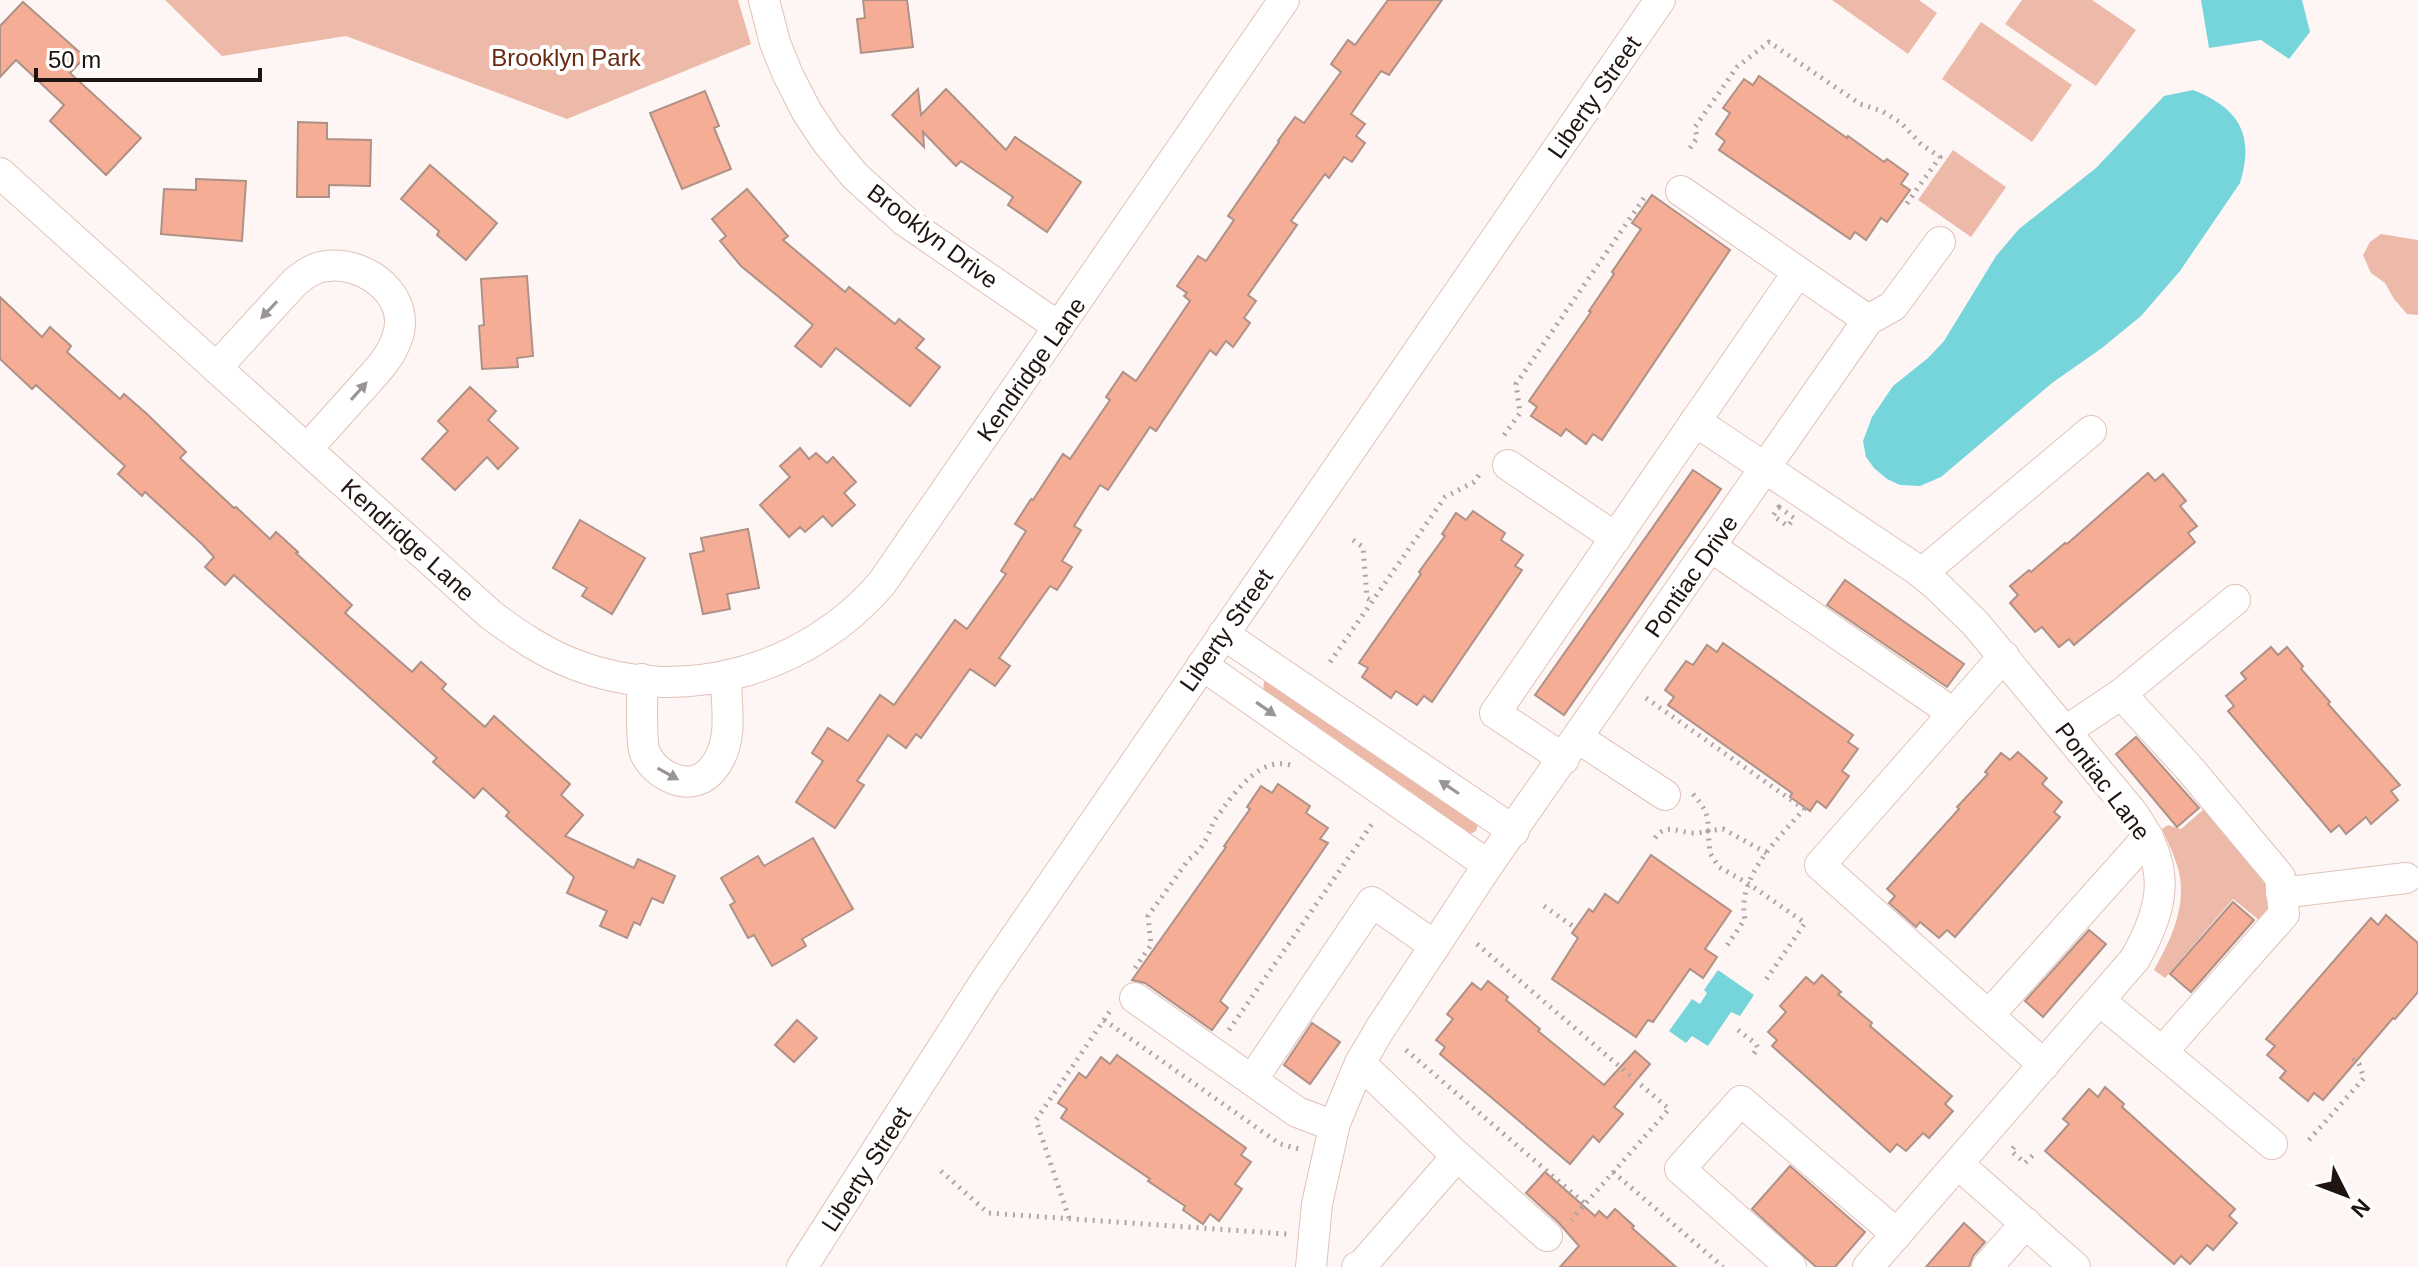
<svg xmlns="http://www.w3.org/2000/svg" width="2418" height="1267" viewBox="0 0 2418 1267" font-family="Arial,sans-serif">
	<rect width="100%" height="100%" fill="#fdf6f4"/>
	<!-- green -->
	<g fill="#edbaa9">
		<polygon points="165,0 738,0 751,44 567,119 346,36 222,56"/>
		<polygon points="1832,0 1919,0 1937,13 1908,54"/>
		<polygon points="2022,0 2092,0 2136,30 2096,86 2005,24"/>
		<polygon points="1981,22 2072,85 2032,142 1942,79"/>
		<polygon points="1953,150 2006,187 1971,237 1918,200"/>
		<polygon points="2381,234 2418,240 2418,315 2407,314 2394,299 2385,283 2371,273 2363,255 2370,242"/>
		<polygon points="1268,679 1478,824 1476,831 1470,834 1464,831 1263,691 1264,682"/>
		<path d="M 2204,809 L 2266,876 L 2268,908 L 2259,920 L 2233,899 L 2165,978 L 2154,970 C 2172,938 2189,902 2177,865 C 2173,852 2167,841 2162,829 L 2168,825 L 2181,829 Z"/>
	</g>
	<!-- water -->
	<g fill="#76d5da">
		<polygon points="2201,0 2302,0 2310,32 2289,59 2261,40 2209,48"/>
		<path d="M 2193,90 C 2239,108 2255,135 2240,183 L 2180,271 L 2141,316 L 2102,348 L 2052,383 L 1941,477 L 1920,486 L 1900,485 L 1887,479 L 1874,468 L 1866,457 L 1863,441 L 1872,417 L 1893,386 L 1928,358 L 1944,341 L 1996,256 L 2019,229 L 2096,168 L 2164,96 Z"/>
		<polygon points="1718,970 1754,995 1740,1016 1731,1012 1708,1046 1692,1036 1686,1043 1669,1031 1692,999 1700,1004 1707,993 1704,990"/>
	</g>
	<!-- building -->
	<g fill="#f5ae95" stroke="#af9187" stroke-width="2">
		<polygon points="863,0 907,0 913,47 861,53 857,19 865,18"/>
		<polygon points="1388,0 1442,0 1389,75 1381,71 1351,114 1365,124 1356,136 1365,143 1352,162 1344,157 1329,178 1325,174 1291,221 1297,225 1248,295 1256,301 1244,318 1250,323 1233,347 1226,341 1216,355 1210,350 1156,431 1150,427 1108,490 1100,485 1074,526 1081,530 1062,561 1072,567 1057,590 1050,586 999,658 1010,666 995,686 970,669 921,738 916,734 906,748 888,735 857,781 864,785 835,828 796,802 823,761 812,753 828,728 848,741 880,695 894,705 955,620 967,629 1006,574 1001,571 1026,531 1015,524 1031,499 1033,500 1063,454 1070,459 1110,400 1106,397 1123,372 1136,381 1190,301 1184,296 1187,293 1177,286 1198,256 1206,261 1234,220 1228,216 1279,142 1278,141 1295,117 1304,123 1341,72 1331,64 1348,40 1355,45"/>
		<polygon points="23,2 85,57 70,73 141,138 106,175 50,121 64,105 16,60 0,77 0,26"/>
		<polygon points="1759,76 1847,138 1848,136 1884,162 1887,159 1908,174 1901,184 1910,190 1887,222 1881,218 1866,240 1855,232 1850,239 1719,150 1725,141 1716,134 1730,113 1723,108 1744,79 1753,85"/>
		<polygon points="918,89 921,115 946,89 1006,150 1015,137 1081,182 1047,232 1008,205 1013,197 961,161 956,166 923,132 924,147 892,115"/>
		<polygon points="705,91 719,126 714,128 731,169 682,189 650,113"/>
		<polygon points="298,122 327,123 327,139 371,140 370,186 329,185 329,197 297,197"/>
		<polygon points="430,165 497,223 466,260 437,235 439,231 401,199"/>
		<polygon points="196,179 246,181 242,241 161,234 164,189 196,190"/>
		<polygon points="747,189 788,236 783,240 845,292 849,287 895,324 899,319 924,339 916,348 940,367 910,406 836,348 821,367 795,346 813,325 741,266 720,241 726,236 712,219"/>
		<polygon points="1652,195 1730,250 1602,440 1593,434 1586,444 1566,429 1561,436 1531,416 1537,407 1529,401 1591,312 1589,311 1614,274 1612,272 1641,229 1632,223"/>
		<polygon points="527,276 533,356 517,358 518,367 482,369 479,326 484,325 481,279"/>
		<polygon points="0,297 42,337 50,327 71,346 67,352 120,399 124,394 147,414 186,452 180,458 234,508 236,507 270,539 276,532 298,552 296,553 352,605 345,613 412,672 421,662 446,684 442,689 485,727 494,716 570,784 561,795 583,815 565,836 634,868 638,859 675,876 663,903 652,898 640,925 634,922 627,938 600,926 607,911 567,893 574,877 506,816 509,812 483,788 474,798 433,762 437,758 234,575 225,585 205,567 214,557 202,544 145,492 142,496 118,474 125,466 36,385 32,389 0,359"/>
		<polygon points="470,387 496,411 488,420 518,448 498,469 487,457 455,490 422,459 448,431 438,421"/>
		<polygon points="800,448 809,459 816,453 827,463 833,457 856,482 844,493 855,505 832,526 823,516 805,532 800,527 789,537 760,505 790,477 780,466"/>
		<polygon points="1693,470 1721,489 1564,715 1535,695"/>
		<polygon points="2148,473 2155,481 2163,474 2186,501 2180,506 2197,526 2188,533 2195,542 2074,645 2069,639 2059,647 2042,627 2035,632 2010,603 2018,595 2010,586 2029,570 2031,572 2065,543 2067,544"/>
		<polygon points="1473,511 1505,533 1501,540 1523,555 1515,566 1522,570 1432,702 1424,696 1417,705 1396,691 1391,698 1362,677 1368,668 1359,663 1421,574 1419,572 1445,536 1442,534 1456,513 1466,520"/>
		<polygon points="580,520 645,558 612,614 582,596 587,588 553,568"/>
		<polygon points="748,529 759,588 727,594 730,609 703,614 690,554 704,551 701,538"/>
		<polygon points="1845,580 1964,664 1947,687 1827,605"/>
		<polygon points="1723,643 1853,735 1848,742 1858,749 1842,771 1849,776 1826,808 1817,801 1810,811 1790,797 1792,793 1668,705 1674,697 1665,690 1686,661 1693,665 1707,645 1717,652"/>
		<polygon points="2271,647 2278,655 2287,647 2303,666 2301,669 2330,702 2328,704 2400,785 2391,791 2398,800 2371,824 2366,817 2346,834 2339,825 2331,832 2228,711 2234,706 2226,696 2246,679 2241,673"/>
		<polygon points="2136,737 2199,808 2177,827 2116,754"/>
		<polygon points="2018,752 2047,778 2042,784 2062,802 2054,812 2060,817 1955,937 1947,930 1939,938 1920,922 1916,927 1889,903 1895,896 1887,889 1959,809 1957,807 1988,774 1985,772 2001,753 2010,760"/>
		<polygon points="1278,784 1310,806 1306,813 1328,828 1320,839 1328,843 1220,1001 1228,1008 1212,1030 1145,983 1132,980 1226,847 1224,846 1250,809 1247,807 1261,786 1272,793"/>
		<polygon points="813,838 853,909 802,939 806,946 772,966 754,935 748,938 730,905 735,902 721,878 758,856 764,866"/>
		<polygon points="1651,855 1731,911 1705,949 1717,957 1703,978 1690,969 1653,1022 1648,1020 1636,1037 1552,979 1578,938 1572,933 1589,909 1593,912 1605,894 1618,903"/>
		<polygon points="2233,902 2254,920 2191,992 2170,974"/>
		<polygon points="2386,915 2418,943 2418,992 2395,1019 2393,1018 2323,1100 2314,1093 2308,1101 2280,1078 2286,1071 2267,1055 2275,1046 2266,1039 2371,918 2378,925"/>
		<polygon points="2089,930 2106,944 2043,1017 2025,1001"/>
		<polygon points="1822,975 1841,992 1838,994 1872,1023 1870,1026 1952,1096 1945,1104 1953,1111 1929,1138 1923,1133 1906,1151 1897,1144 1890,1152 1772,1046 1777,1040 1768,1032 1786,1012 1780,1006 1806,977 1814,984"/>
		<polygon points="1488,981 1508,997 1506,1000 1540,1029 1538,1031 1604,1085 1635,1051 1650,1064 1614,1107 1623,1114 1599,1142 1593,1136 1570,1164 1440,1054 1445,1047 1436,1040 1453,1019 1447,1014 1472,983 1481,990"/>
		<polygon points="797,1020 817,1038 794,1062 775,1045"/>
		<polygon points="1312,1023 1340,1042 1310,1084 1284,1065"/>
		<polygon points="1117,1055 1246,1148 1241,1155 1251,1162 1235,1184 1242,1189 1219,1221 1210,1214 1203,1224 1183,1210 1185,1206 1148,1181 1150,1179 1061,1118 1067,1109 1058,1103 1079,1073 1086,1078 1101,1057 1110,1064"/>
		<polygon points="2105,1087 2124,1104 2122,1107 2235,1209 2229,1216 2237,1223 2213,1250 2207,1245 2190,1264 2181,1256 2174,1264 2045,1151 2069,1124 2063,1119 2089,1089 2098,1097"/>
		<polygon points="1790,1166 1865,1232 1835,1267 1816,1267 1752,1209"/>
		<polygon points="1545,1172 1595,1216 1599,1211 1607,1218 1615,1209 1634,1226 1632,1228 1676,1267 1560,1267 1579,1246 1559,1223 1526,1193"/>
		<polygon points="1964,1223 1985,1242 1973,1256 1969,1267 1926,1267"/>
	</g>
	<g fill="none" stroke-linecap="round" stroke-linejoin="round">
		<!-- minor casing -->
		<g stroke="#e2c2b7" stroke-width="32">
			<g id="minor">
				<polyline points="764,0 775,43 788,75 807,112 827,142 855,176 905,221 1059,327"/>
				<path d="M 0,173 L 491,615 C 518,635 544,653 576,665 C 683,706 808,670 882,583 L 1284,0"/>
				<polyline points="1681,191 1868,320"/>
				<path d="M 216,368 L 295,282 C 305,274 314,267 327,266 C 367,261 414,298 396,341 C 389,360 373,375 360,390 C 342,410 324,430 307,449"/>
				<path d="M 1695,421 L 1916,569 L 1936,585 L 1975,623 L 2132,812 C 2171,866 2166,904 2135,959 L 1868,1267"/>
				<polyline points="1508,465 1616,538"/>
				<polyline points="1711,547 1953,713"/>
				<polyline points="1922,573 2091,431"/>
				<polyline points="1223,634 1514,831"/>
				<polyline points="2004,656 1820,865 2044,1065"/>
				<polyline points="1202,665 1488,865"/>
				<path d="M 642,679 C 643,697 640,739 645,753 C 651,766 663,776 677,780 C 707,789 724,759 727,733 C 729,715 726,696 726,678"/>
				<polyline points="2121,694 2235,600"/>
				<polyline points="2066,731 2121,694 2189,768 2280,877 2284,914 2162,1052 2100,1001"/>
				<polyline points="1578,738 1665,795"/>
				<polyline points="1564,759 1495,713 1798,272"/>
				<polyline points="2281,893 2406,878"/>
				<polyline points="1135,998 1297,1112 1334,1126"/>
				<polyline points="1989,1015 2148,837"/>
				<polyline points="2162,1052 2272,1144"/>
				<polyline points="1360,1063 1457,1156 1547,1236"/>
				<polyline points="1252,1080 1372,902 1435,946"/>
				<polyline points="1958,1164 2075,1267"/>
				<polyline points="802,1267 986,980 1660,0"/>
				<polyline points="1311,1267 1317,1204 1335,1123 1360,1063 1380,1029 1488,865 1868,320 1893,306 1940,242"/>
				<polyline points="1357,1267 1362,1265 1457,1156"/>
				<polyline points="1791,1267 1680,1169 1741,1101 1897,1234"/>
				<polyline points="1987,1267 2026,1223"/>
			</g>
		</g>
		<!-- path -->
		<g stroke="#afa6a4" stroke-width="5" stroke-dasharray="2 6" stroke-linecap="butt">
			<polyline points="1690,148 1697,138 1695,127 1737,67 1769,42 1860,104 1882,111 1901,123 1921,144 1940,157 1905,206"/>
			<polyline points="1504,435 1520,413 1516,384 1646,195"/>
			<polygon points="1779,507 1794,518 1788,526 1773,516"/>
			<polyline points="1353,540 1363,547 1367,598 1372,601"/>
			<polyline points="1330,662 1445,497 1474,482 1482,471"/>
			<path d="M 1646,698 L 1804,809 C 1779,838 1736,877 1745,919 L 1724,950"/>
			<path d="M 1693,794 C 1704,807 1709,814 1708,831 L 1723,829 L 1767,853"/>
			<path d="M 1655,838 C 1666,822 1679,833 1694,833 C 1699,833 1704,832 1708,831 L 1710,853 L 1719,867 L 1749,884 L 1805,923 L 1765,981"/>
			<polyline points="1544,906 1574,927"/>
			<polyline points="1477,944 1669,1109 1571,1220"/>
			<path d="M 1135,968 L 1151,945 L 1148,916 L 1189,859 C 1202,850 1208,837 1213,823 C 1216,817 1221,812 1224,807 C 1239,787 1262,757 1290,765"/>
			<polyline points="1104,1020 1280,1144 1299,1149"/>
			<polyline points="1229,1030 1374,821"/>
			<polyline points="1738,1030 1756,1044 1758,1048 1752,1056"/>
			<polyline points="1406,1050 1584,1203"/>
			<polyline points="2309,1140 2364,1078 2359,1064 2352,1058"/>
			<polyline points="2014,1147 2011,1151 2025,1163 2035,1153"/>
			<polyline points="941,1171 988,1213 1287,1234"/>
			<polyline points="1613,1172 1723,1267"/>
			<polyline points="1069,1218 1036,1120 1110,1011"/>
		</g>
		<!-- minor -->
		<use href="#minor" stroke="#fff" stroke-width="30"/>
	</g>
	<!-- one-way arrows -->
	<defs><path id="oneway-solid" d="M-6-.8H1V-3.2L6.5 0L1 3.2V.8H-6Z" transform="scale(2)"/></defs>
	<g fill="#9a9593">
		<use href="#oneway-solid" transform="translate(269 310) rotate(133)"/>
		<use href="#oneway-solid" transform="translate(359 391) rotate(-48)"/>
		<use href="#oneway-solid" transform="translate(1266 709) rotate(35)"/>
		<use href="#oneway-solid" transform="translate(668 774) rotate(29)"/>
		<use href="#oneway-solid" transform="translate(1449 787) rotate(-146)"/>
	</g>
	<g text-anchor="middle" dominant-baseline="central" stroke-width="8" stroke-linejoin="round" paint-order="stroke">
		<!-- park labels -->
		<g font-size="24" fill="#692a12" stroke="#fff">
			<text x="566" y="57">Brooklyn Park</text>
		</g>
		<!-- street labels -->
		<g font-size="24" fill="#1f1410" stroke="#fff">
			<text transform="translate(1594 97) rotate(-55)">Liberty Street</text>
			<text transform="translate(933 236) rotate(37)">Brooklyn Drive</text>
			<text transform="translate(1031 369) rotate(-55)">Kendridge Lane</text>
			<text transform="translate(408 540) rotate(42)">Kendridge Lane</text>
			<text transform="translate(1691 576) rotate(-55)">Pontiac Drive</text>
			<text transform="translate(1226 630) rotate(-55)">Liberty Street</text>
			<text transform="translate(2103 781) rotate(53)">Pontiac Lane</text>
			<text transform="translate(866 1169) rotate(-57)">Liberty Street</text>
		</g>
	</g>
	<!-- north arrow -->
	<g transform="translate(2346 1195) rotate(132)" stroke="#ffffff" stroke-width="6" paint-order="stroke">
	<path d="M0-6L14 30L0 20L-14 30Z" fill="#1f1410"/>
	<text y="-12" font-size="22" font-weight="bold" text-anchor="middle" fill="#1f1410">N</text>
	</g>
	<!-- scale -->
	<path d="M36 68v12h224v-12" fill="none" stroke="#1f1410" stroke-width="4"/>
	<text x="48" y="68" font-size="24" fill="#1f1410" stroke="#ffffff" stroke-width="6" paint-order="stroke">50 m</text>
</svg>
